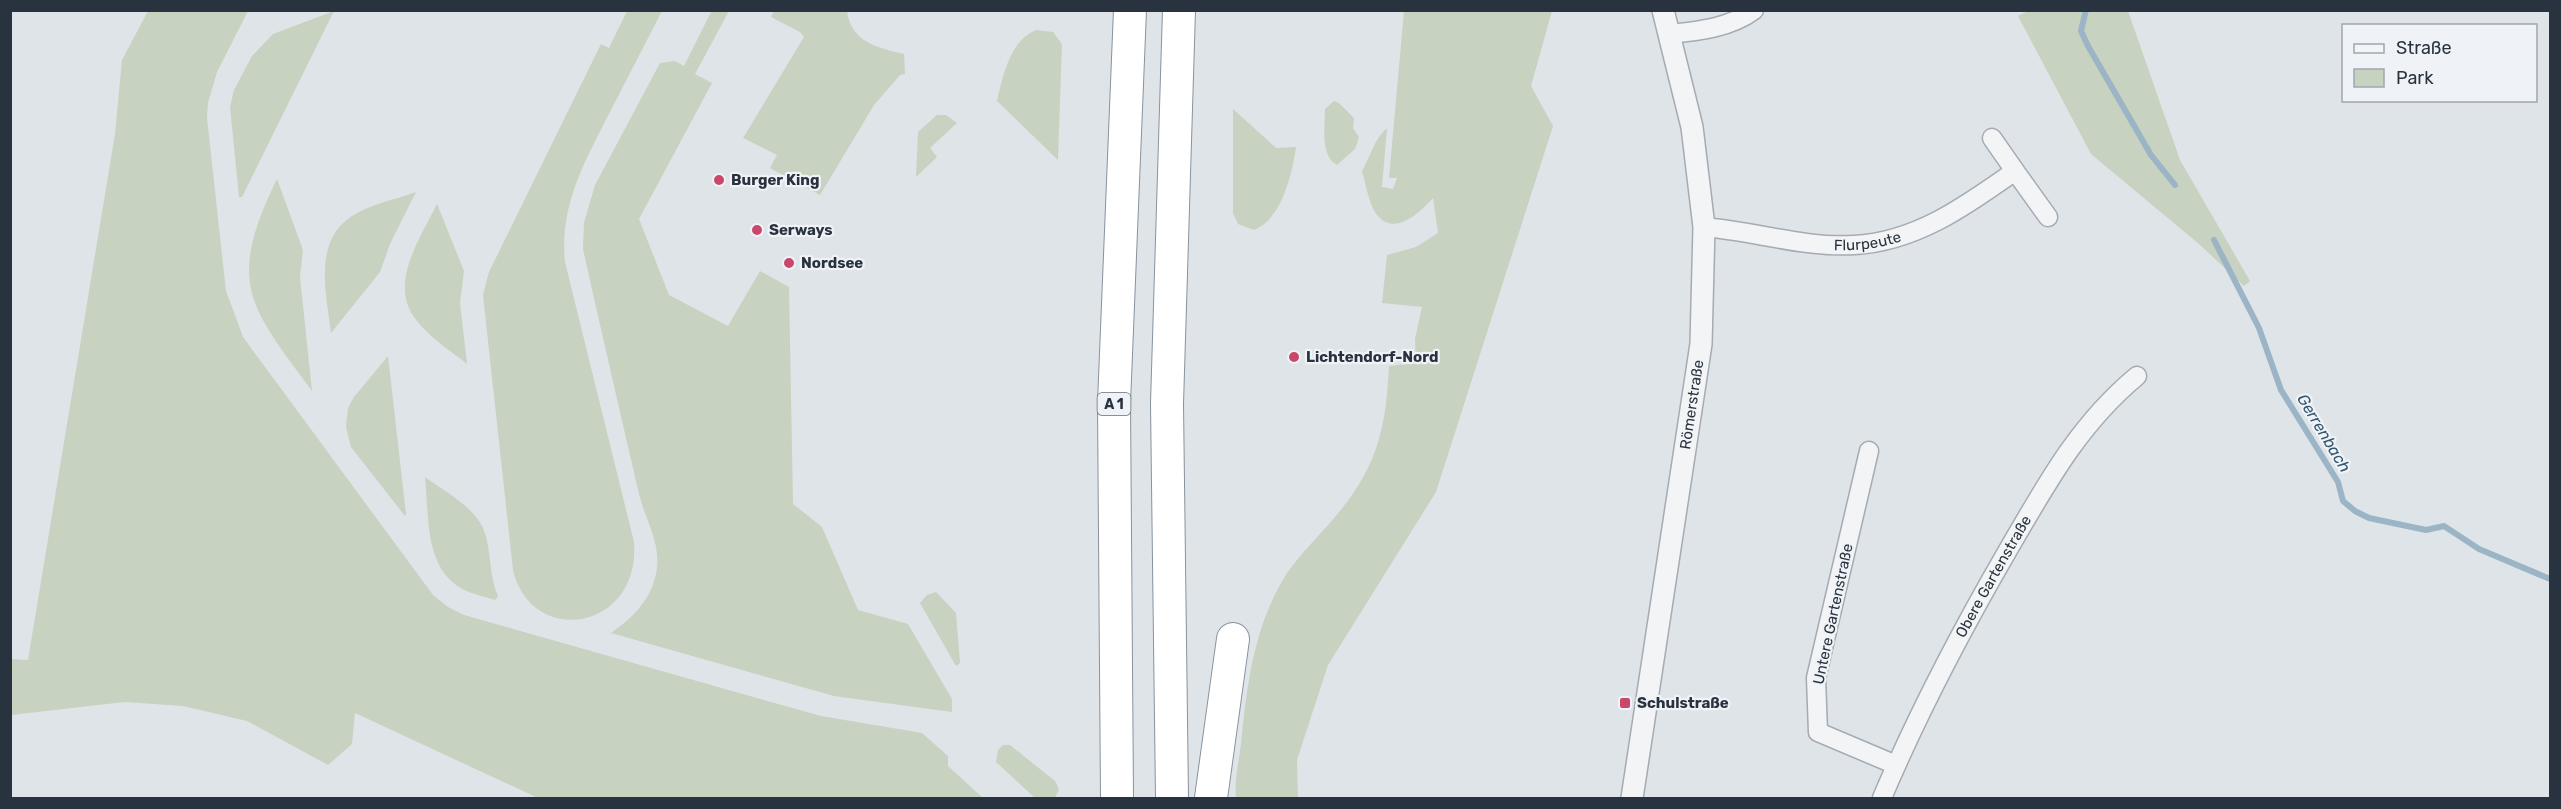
<svg xmlns="http://www.w3.org/2000/svg" width="2561" height="809" viewBox="0 0 2561 809" font-family="Rubik,sans-serif">
	<rect width="100%" height="100%" fill="#dfe4e8"/>
	<!-- green -->
	<g fill="#c7d2c1">
		<path d="M 712,10 L 729,11 L 695,74 L 712,83 L 639,219 L 669,295 L 728,326 L 760,271 L 789,287 L 793,504 L 822,527 L 858,610 L 908,624 L 952,699 L 952,712 L 834,696 L 611,633 C 634,617 653,598 657,568 C 660,541 645,519 639,494 C 620,412 601,330 583,249 L 584,223 L 595,185 L 660,63 L 675,61 L 684,66 Z"/>
		<polygon points="148,11 248,11 217,72 208,103 207,118 226,291 243,337 433,595 448,607 464,615 771,702 821,716 922,733 948,756 948,766 983,798 538,798 355,713 352,744 328,765 247,721 183,706 125,702 11,715 11,659 28,660 115,134 122,60"/>
		<polygon points="334,11 242,197 239,197 230,107 234,90 252,56 273,34"/>
		<path d="M 627,11 L 662,11 C 645,44 628,77 611,110 C 586,159 559,205 565,262 L 634,542 C 641,630 532,649 513,570 L 483,295 L 489,272 L 601,44 L 609,48 Z"/>
		<path d="M 774,11 L 847,11 C 851,42 878,48 904,54 L 905,74 L 900,75 L 874,105 L 820,195 L 770,168 L 777,155 L 743,138 L 804,37 L 800,32 L 771,17 Z"/>
		<path d="M 1404,11 L 1552,11 L 1531,86 L 1553,126 L 1436,492 L 1328,665 L 1297,760 L 1298,798 L 1236,798 C 1234,781 1239,761 1241,744 C 1247,684 1254,625 1287,573 C 1301,553 1319,536 1335,517 C 1377,468 1386,429 1389,366 L 1416,363 L 1415,339 L 1422,307 L 1382,303 L 1387,255 L 1416,247 L 1438,233 L 1433,198 C 1422,210 1396,237 1378,216 C 1369,206 1366,184 1362,171 C 1372,154 1373,141 1387,128 L 1382,187 L 1393,189 L 1397,178 L 1389,178 Z"/>
		<polygon points="2028,11 2128,11 2180,160 2250,281 2244,286 2199,244 2091,154 2018,16"/>
		<path d="M 1036,30 L 1053,32 L 1062,44 L 1058,160 L 997,101 C 1003,75 1010,41 1036,30 Z"/>
		<path d="M 1334,101 L 1339,103 L 1354,118 L 1353,128 L 1359,137 L 1355,149 L 1337,165 C 1320,156 1325,126 1325,109 Z"/>
		<path d="M 1233,109 L 1276,148 L 1296,147 C 1292,174 1282,219 1254,230 L 1238,224 L 1233,213 Z"/>
		<polygon points="937,115 946,115 957,123 930,148 937,157 916,177 918,132"/>
		<path d="M 277,179 L 303,250 L 300,277 L 312,391 C 249,306 226,283 277,179 Z"/>
		<path d="M 416,192 L 390,244 L 380,272 L 331,333 C 327,297 313,245 348,219 C 366,205 394,200 416,192 Z"/>
		<path d="M 437,204 L 464,271 L 460,303 L 467,364 C 451,351 430,338 417,321 C 387,285 420,239 437,204 Z"/>
		<polygon points="388,356 406,514 405,516 351,447 346,427 348,408 354,397"/>
		<path d="M 425,477 C 444,491 471,505 482,526 C 492,546 488,574 498,596 L 495,600 C 482,596 467,593 456,585 C 424,561 429,512 425,477 Z"/>
		<polygon points="936,592 956,613 960,663 956,666 920,603 927,595"/>
		<polygon points="1003,745 1010,745 1055,781 1059,789 1055,798 1035,798 996,762 998,750"/>
	</g>
	<g fill="none" stroke-linecap="round" stroke-linejoin="round">
		<!-- stream -->
		<g stroke="#9bb5c7" stroke-width="6">
			<polyline points="2086,10 2081,31 2088,46 2151,155 2175,185"/>
			<polyline points="2214,240 2259,328 2281,390 2338,482 2343,501 2355,511 2369,518 2426,530 2444,526 2479,549 2550,579"/>
		</g>
		<!-- minor casing -->
		<g stroke="#a5abb2" stroke-width="21">
			<g id="minor">
				<path d="M 1669,34 C 1698,31 1730,28 1754,10"/>
				<polyline points="1992,138 2015,171"/>
				<path id="s1" d="M 1704,227 C 1753,231 1804,248 1854,245 C 1916,242 1967,205 2015,171 L 2048,217"/>
				<polyline points="1869,451 1816,678 1818,732 1896,765"/>
				<path id="s2" d="M 1882,798 C 1918,713 1961,631 2008,550 C 2046,485 2078,425 2137,376"/>
			</g>
		</g>
		<!-- tertiary casing -->
		<g stroke="#a5abb2" stroke-width="24">
			<g id="tertiary">
				<path id="s3" d="M 1632,798 L 1701,344 L 1704,227 L 1692,127 L 1663,10"/>
			</g>
		</g>
		<!-- motorway casing -->
		<g stroke="#87939e" stroke-width="34">
			<g id="motorway">
				<polyline points="1117,798 1114,403 1130,10"/>
				<polyline points="1172,798 1167,404 1179,10"/>
				<polyline points="1211,798 1233,639"/>
			</g>
		</g>
		<!-- minor -->
		<use href="#minor" stroke="#f2f4f6" stroke-width="18"/>
		<!-- tertiary -->
		<use href="#tertiary" stroke="#f2f4f6" stroke-width="21"/>
		<!-- motorway -->
		<use href="#motorway" stroke="#fff" stroke-width="32"/>
	</g>
	<!-- markers -->
	<g fill="#c9486a" stroke="#eff2f6" stroke-width="2">
		<circle cx="719" cy="180" r="6"/>
		<circle cx="757" cy="230" r="6"/>
		<circle cx="789" cy="263" r="6"/>
		<circle cx="1294" cy="357" r="6"/>
		<rect x="1619" y="697" width="12" height="12" rx="3"/>
	</g>
	<g text-anchor="middle" dominant-baseline="central" stroke-width="4.5" stroke-linejoin="round" paint-order="stroke">
		<!-- shield labels -->
		<rect fill="#eff2f6" stroke="#646c76" stroke-width="1.5" x="1097.5" y="393" width="33" height="22" rx="4.5"/>
		<g font-size="14" font-weight="bold" fill="#29333f">
			<text x="1114" y="404">A 1</text>
		</g>
		<!-- poi labels -->
		<g font-size="15" font-weight="bold" fill="#29333f" stroke="#eff2f6" text-anchor="start">
			<text x="731" y="180">Burger King</text>
			<text x="769" y="230">Serways</text>
			<text x="801" y="263">Nordsee</text>
			<text x="1306" y="357">Lichtendorf-Nord</text>
			<text x="1637" y="703">Schulstraße</text>
		</g>
		<!-- street labels -->
		<g font-size="15" fill="#29333f" stroke="#eff2f6">
			<text stroke="none"><textPath href="#s1" startOffset="165">Flurpeute</textPath></text>
			<text stroke="none"><textPath href="#s3" startOffset="398">Römerstraße</textPath></text>
			<text stroke="none"><textPath href="#s2" startOffset="248">Obere Gartenstraße</textPath></text>
			<text transform="translate(1833 614) rotate(-78)">Untere Gartenstraße</text>
		</g>
		<!-- water labels -->
		<g font-size="16" font-style="italic" fill="#345671" stroke="#eff2f6">
			<text transform="translate(2324 433) rotate(59)">Gerrenbach</text>
		</g>
	</g>
	<!-- border -->
	<rect width="2561" height="809" fill="none" stroke="#29333f" stroke-width="24"/>
	<!-- legend -->
	<rect x="2342" y="24" width="195" height="78" fill="#eff2f6" stroke="#a0a6ad" stroke-width="1.5"/>
	<rect x="2354" y="44" width="30" height="9" fill="#f2f4f6" stroke="#a0a6ad" stroke-width="1.5"/>
	<text x="2396" y="54" font-size="18" fill="#29333f">Straße</text>
	<rect x="2354" y="69" width="30" height="18" fill="#c7d2c1" stroke="#a0a6ad" stroke-width="1.5"/>
	<text x="2396" y="84" font-size="18" fill="#29333f">Park</text>
</svg>
